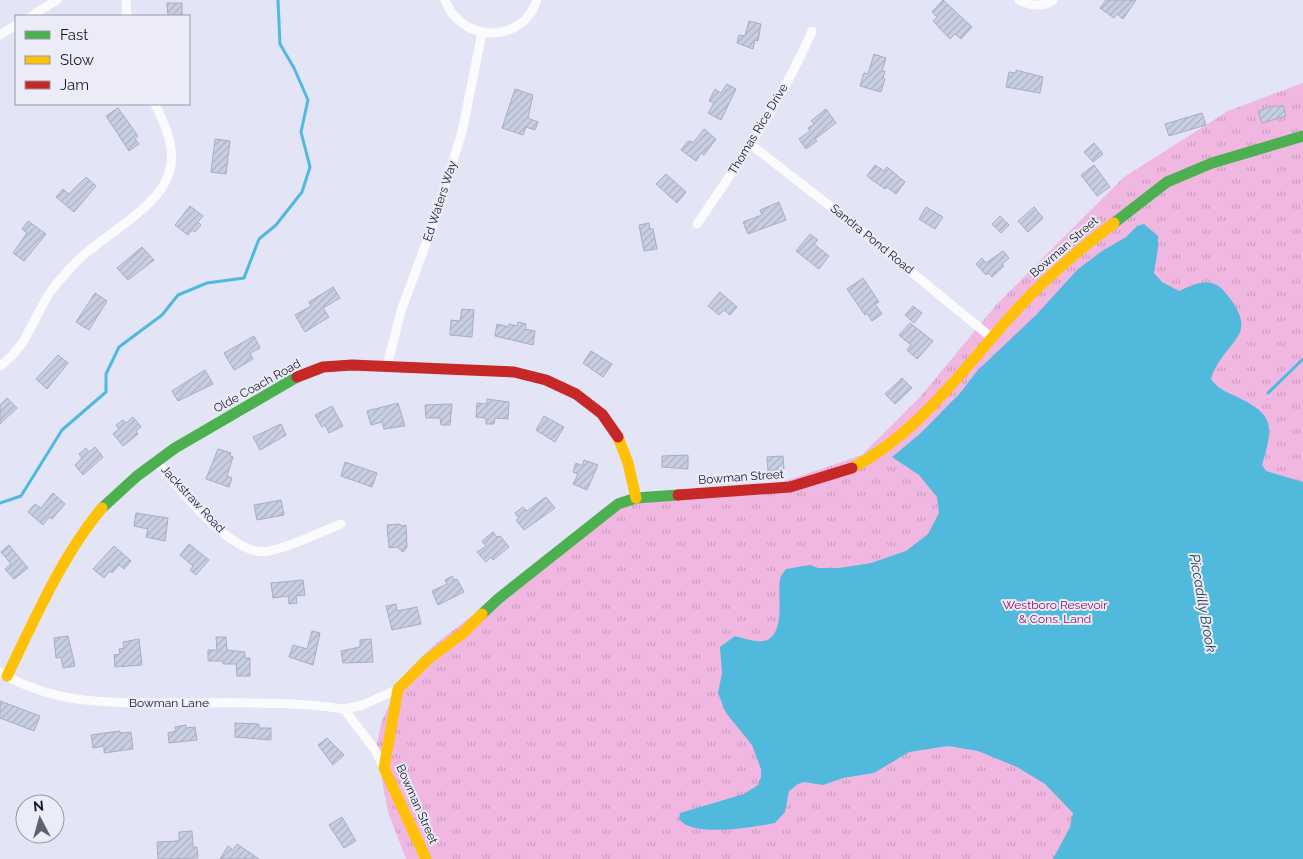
<svg xmlns="http://www.w3.org/2000/svg" width="1303" height="859" viewBox="0 0 1303 859" font-family="Raleway,sans-serif">
	<defs>
		<pattern id="park-tufts" width="24" height="20" patternUnits="userSpaceOnUse" patternTransform="scale(1.25)"><rect width="24" height="20" fill="#f0b7e1"/><path d="M3 7l-1-3M5 7V3M7 7l1-3M15 17l-1-3M17 17v-4M19 17l1-3" fill="none" stroke="#cd9dc1"/></pattern>
		<pattern id="building-hatch" width="6" height="6" patternUnits="userSpaceOnUse" patternTransform="scale(1.25)"><rect width="6" height="6" fill="#c9cfe3"/><path d="M-1 1l2-2M0 6l6-6M5 7l2-2" fill="none" stroke="#acb1c3"/></pattern>
	</defs>
	<rect width="100%" height="100%" fill="#e3e4f6"/>
	<!-- park -->
	<polygon fill="url(#park-tufts)" points="1303,83 1303,859 406,859 388,812 376,748 382,720 407,672 434,645 620,503 744,495 862,455 920,397 998,303 1124,177 1228,111"/>
	<!-- water -->
	<path fill="#51b9dc" d="M 1144,224 L 1158,236 L 1158,248 L 1154,273 L 1162,282 L 1179,291 C 1194,284 1211,276 1224,291 C 1264,338 1224,338 1211,379 C 1216,387 1224,391 1233,395 C 1273,414 1275,422 1262,465 L 1266,471 L 1303,482 L 1303,859 L 1053,859 L 1070,827 L 1073,813 L 1045,784 L 1017,767 L 978,751 L 948,746 L 909,752 L 874,773 L 843,778 L 823,785 L 804,782 L 798,784 L 789,791 L 785,812 L 775,823 C 754,827 692,838 679,819 L 680,813 L 744,794 L 758,785 L 761,777 L 761,769 L 752,745 L 726,713 L 718,693 L 722,673 L 720,647 L 735,636 C 743,638 759,644 767,640 C 786,631 777,594 780,580 C 780,576 784,572 786,569 L 810,565 L 818,568 L 839,568 L 871,563 L 906,551 L 928,534 L 939,513 L 937,497 L 919,475 L 892,457 L 922,432 L 961,392 L 977,371 L 1037,314 L 1078,269 L 1102,251 L 1126,237 L 1137,226 Z"/>
	<g fill="none" stroke-linecap="round" stroke-linejoin="round">
		<!-- stream -->
		<g stroke="#51b9dc" stroke-width="3">
			<polyline points="1268,393 1303,359"/>
			<polyline points="0,503 21,496 62,430 106,392 106,374 119,347 162,315 178,295 207,283 244,278 259,239 276,225 302,192 310,167 301,132 308,100 294,68 280,44 278,0"/>
		</g>
	</g>
	<!-- building -->
	<g fill="url(#building-hatch)" stroke="#a9aebe">
		<polygon points="943,0 972,27 961,39 955,34 950,39 933,21 937,17 932,12"/>
		<polygon points="1106,0 1136,0 1123,19 1117,14 1114,18 1100,8"/>
		<polygon points="167,3 182,3 182,16 168,16"/>
		<polygon points="749,21 761,24 758,41 755,40 753,49 737,43 739,35 745,36"/>
		<polygon points="874,54 886,58 882,71 885,71 883,78 885,79 881,92 860,86 864,73 868,74"/>
		<polygon points="1016,70 1043,77 1040,93 1006,87 1009,72 1016,73"/>
		<polygon points="727,84 736,89 721,120 708,113 714,103 709,101 715,89 721,93"/>
		<polygon points="515,89 533,95 528,118 538,122 535,130 526,127 523,135 502,128"/>
		<polygon points="1276,105 1277,107 1283,105 1286,116 1262,123 1258,111"/>
		<polygon points="118,108 138,136 135,139 139,144 129,151 106,116"/>
		<polygon points="826,109 836,123 815,139 817,141 806,149 799,139 810,131 808,128 814,124 811,121"/>
		<polygon points="1202,113 1206,125 1169,136 1165,124"/>
		<polygon points="704,129 716,139 704,155 701,153 696,161 681,150 687,142 690,141 693,143"/>
		<polygon points="215,139 230,141 226,174 211,172"/>
		<polygon points="1094,143 1103,154 1093,162 1084,152"/>
		<polygon points="875,165 884,171 887,167 905,182 896,194 887,187 885,189 867,176"/>
		<polygon points="1094,165 1110,187 1097,196 1081,175"/>
		<polygon points="666,174 686,192 677,203 656,184"/>
		<polygon points="86,177 96,186 74,212 56,197 63,189 69,194"/>
		<polygon points="779,202 786,220 748,234 743,222 762,215 760,210"/>
		<polygon points="190,206 203,216 198,222 201,225 195,232 192,230 188,235 175,225"/>
		<polygon points="926,207 943,217 935,229 919,219"/>
		<polygon points="1034,207 1043,218 1028,232 1018,221"/>
		<polygon points="1000,216 1009,225 1001,233 992,224"/>
		<polygon points="28,221 46,234 24,261 13,253 27,233 22,229"/>
		<polygon points="649,223 650,229 653,229 657,249 644,251 639,225"/>
		<polygon points="810,234 818,240 814,244 829,256 819,269 796,251"/>
		<polygon points="142,247 154,260 128,280 117,268"/>
		<polygon points="1003,251 1009,258 1002,264 1004,266 992,277 988,273 986,275 976,264 982,258 986,263"/>
		<polygon points="863,278 879,302 875,304 882,314 872,321 867,313 865,315 847,289"/>
		<polygon points="333,287 340,298 323,308 329,317 305,332 295,315 311,306 309,302"/>
		<polygon points="720,292 737,307 730,315 724,310 719,315 708,306"/>
		<polygon points="95,293 107,301 89,330 76,322"/>
		<polygon points="913,306 922,313 914,323 905,315"/>
		<polygon points="462,309 474,310 472,337 450,335 451,320 460,321"/>
		<polygon points="518,322 526,324 525,329 535,331 533,345 495,336 497,324 509,327 509,324 517,326"/>
		<polygon points="910,323 933,341 917,359 907,350 911,345 899,335"/>
		<polygon points="254,336 260,348 250,353 253,359 234,370 224,353"/>
		<polygon points="591,351 612,364 603,377 583,363"/>
		<polygon points="58,355 68,363 47,389 36,379"/>
		<polygon points="205,370 213,384 178,401 172,391"/>
		<polygon points="902,378 912,388 895,404 885,394"/>
		<polygon points="7,398 17,408 0,424 0,405"/>
		<polygon points="487,399 509,402 508,419 495,418 494,424 486,424 486,418 476,417 477,403 487,404"/>
		<polygon points="398,403 405,426 384,429 382,422 371,425 367,411"/>
		<polygon points="452,404 450,425 441,425 440,418 426,418 425,405"/>
		<polygon points="332,406 343,426 329,433 325,425 322,427 315,415"/>
		<polygon points="544,416 564,427 555,442 536,430"/>
		<polygon points="133,417 141,427 136,431 138,434 123,446 113,434 119,429 116,425 123,420 126,423"/>
		<polygon points="281,424 286,435 260,450 253,437"/>
		<polygon points="95,447 103,457 83,475 75,465 82,458 79,454 86,448 89,452"/>
		<polygon points="218,449 231,453 230,456 233,457 227,476 232,478 229,487 206,479"/>
		<polygon points="688,455 688,469 662,467 662,456"/>
		<polygon points="783,456 784,469 768,471 767,457"/>
		<polygon points="584,460 598,465 587,490 573,484 578,474 573,472 576,463 582,466"/>
		<polygon points="345,462 377,473 372,487 341,476"/>
		<polygon points="53,493 65,504 52,519 49,517 43,525 28,512 35,504 41,508"/>
		<polygon points="546,497 555,508 524,530 516,520 519,518 515,513 523,507 527,511"/>
		<polygon points="281,500 284,515 257,520 254,505"/>
		<polygon points="136,513 168,518 165,541 146,537 148,529 134,526"/>
		<polygon points="400,524 401,526 406,525 407,547 403,552 397,547 389,548 387,525"/>
		<polygon points="493,532 497,537 500,536 509,547 493,560 491,557 486,562 477,552 486,546 482,541"/>
		<polygon points="189,544 209,560 196,575 190,570 193,566 180,555"/>
		<polygon points="9,545 28,568 14,579 5,569 11,564 1,552"/>
		<polygon points="114,546 131,561 124,569 119,565 112,573 110,571 104,578 93,569"/>
		<polygon points="452,576 454,580 457,579 464,592 438,605 432,591 447,584 445,580"/>
		<polygon points="303,580 305,595 296,596 297,603 289,604 288,596 273,598 271,583"/>
		<polygon points="396,604 397,611 417,607 421,624 392,630 386,606"/>
		<polygon points="312,631 320,633 313,665 289,657 293,645 307,649"/>
		<polygon points="68,636 75,666 63,668 61,657 56,658 54,638"/>
		<polygon points="216,637 226,637 227,650 245,652 245,658 250,658 250,676 237,676 236,664 223,664 223,661 208,661 208,650 217,650"/>
		<polygon points="139,639 142,665 115,667 114,655 120,654 119,649 124,648 123,642"/>
		<polygon points="371,639 373,662 343,663 341,651 360,647 360,640"/>
		<polygon points="0,701 40,716 34,731 0,718"/>
		<polygon points="235,723 259,724 259,728 271,728 271,740 235,737"/>
		<polygon points="186,725 186,728 195,727 197,740 169,743 168,733 176,731 175,727"/>
		<polygon points="120,731 120,733 131,732 133,749 104,753 104,746 93,748 91,735"/>
		<polygon points="327,738 344,755 333,765 318,745"/>
		<polygon points="342,817 356,841 344,848 329,825"/>
		<polygon points="192,831 193,847 197,847 198,858 158,859 157,842 179,841 179,832"/>
		<polygon points="237,844 259,859 220,859 228,846 233,850"/>
	</g>
	<g fill="none" stroke-linecap="round" stroke-linejoin="round">
		<!-- street -->
		<g stroke="#fbfbfe" stroke-width="9">
			<polyline points="126,0 127,16"/>
			<path d="M 445,0 C 461,43 522,45 537,0"/>
			<path d="M 1019,0 C 1031,6 1042,8 1053,0"/>
			<polyline points="31,16 57,0"/>
			<polyline points="0,35 16,25"/>
			<polyline points="749,143 854,225 992,338"/>
			<path d="M 697,224 C 739,163 783,99 812,31"/>
			<path d="M 0,366 C 28,346 33,317 51,291 C 58,281 68,271 76,262 C 102,236 159,208 169,173 C 177,150 165,124 155,104"/>
			<polyline points="387,366 401,311 435,219 462,132 482,33"/>
			<path d="M 156,461 C 178,486 232,559 269,551 C 293,546 318,533 341,524"/>
			<path d="M 0,672 C 55,706 116,703 177,703 C 233,703 288,701 344,709 L 375,750 L 384,768"/>
			<polyline points="344,709 363,705 398,689"/>
		</g>
		<!-- fast -->
		<g stroke="#4caf50" stroke-width="11">
			<polyline points="1114,223 1167,182 1212,163 1303,136"/>
			<polyline points="102,508 137,476 175,448 297,377"/>
			<polyline points="482,614 498,599 618,504 636,498 678,495"/>
		</g>
		<!-- slow -->
		<g stroke="#ffc107" stroke-width="11">
			<polyline points="618,437 628,463 636,498"/>
			<path d="M 852,468 C 922,431 968,362 1020,306 C 1049,275 1081,248 1114,223"/>
			<path d="M 7,676 C 35,619 61,557 102,508"/>
			<polyline points="426,859 384,768 398,689 427,660 463,633 482,614"/>
		</g>
		<!-- jam -->
		<g stroke="#c62828" stroke-width="11">
			<polyline points="297,377 323,367 352,365 514,372 546,380 576,394 602,414 618,437"/>
			<polyline points="678,495 790,487 852,468"/>
		</g>
	</g>
	<g text-anchor="middle" dominant-baseline="central" stroke-width="4" stroke-linejoin="round" paint-order="stroke">
		<!-- street labels -->
		<g font-size="12" fill="#19192c" stroke="#ebecf7">
			<text transform="translate(758 129) rotate(-59)">Thomas Rice Drive</text>
			<text transform="translate(440 201) rotate(-72)">Ed Waters Way</text>
			<text transform="translate(872 239) rotate(39)">Sandra Pond Road</text>
			<text transform="translate(1064 247) rotate(-41)">Bowman Street</text>
			<text transform="translate(257 386) rotate(-29)">Olde Coach Road</text>
			<text transform="translate(741 477) rotate(-4)">Bowman Street</text>
			<text transform="translate(193 499) rotate(47)">Jackstraw Road</text>
			<text x="169" y="703">Bowman Lane</text>
			<text transform="translate(417 804) rotate(66)">Bowman Street</text>
		</g>
		<!-- park labels -->
		<g font-size="12" fill="#960b6e" stroke="#ebecf7">
			<text x="1055" y="605">Westboro Resevoir<tspan x="1055" dy="14">&amp; Cons. Land</tspan></text>
		</g>
		<!-- water labels -->
		<g font-size="14" font-style="italic" fill="#27424c" stroke="#ebecf7">
			<text transform="translate(1203 603) rotate(80)">Piccadilly Brook</text>
		</g>
	</g>
	<!-- legend -->
	<rect x="15" y="15" width="175" height="90" fill="#ebecf7" stroke="#9798a6"/>
	<rect x="25" y="31" width="25" height="8" fill="#4caf50" stroke="#9798a6"/>
	<text x="60" y="40" font-size="15" fill="#19192c">Fast</text>
	<rect x="25" y="56" width="25" height="8" fill="#ffc107" stroke="#9798a6"/>
	<text x="60" y="65" font-size="15" fill="#19192c">Slow</text>
	<rect x="25" y="81" width="25" height="8" fill="#c62828" stroke="#9798a6"/>
	<text x="60" y="90" font-size="15" fill="#19192c">Jam</text>
	<!-- north arrow -->
	<g transform="translate(40 819) rotate(354)"><circle r="24" fill="#ebecf7" stroke="#9798a6"/>
	<path d="M0-4L9 19L0 12L-9 19Z" fill="#606073"/>
	<text y="-8" font-size="14" font-weight="bold" text-anchor="middle" fill="#19192c">N</text>
	</g>
</svg>
